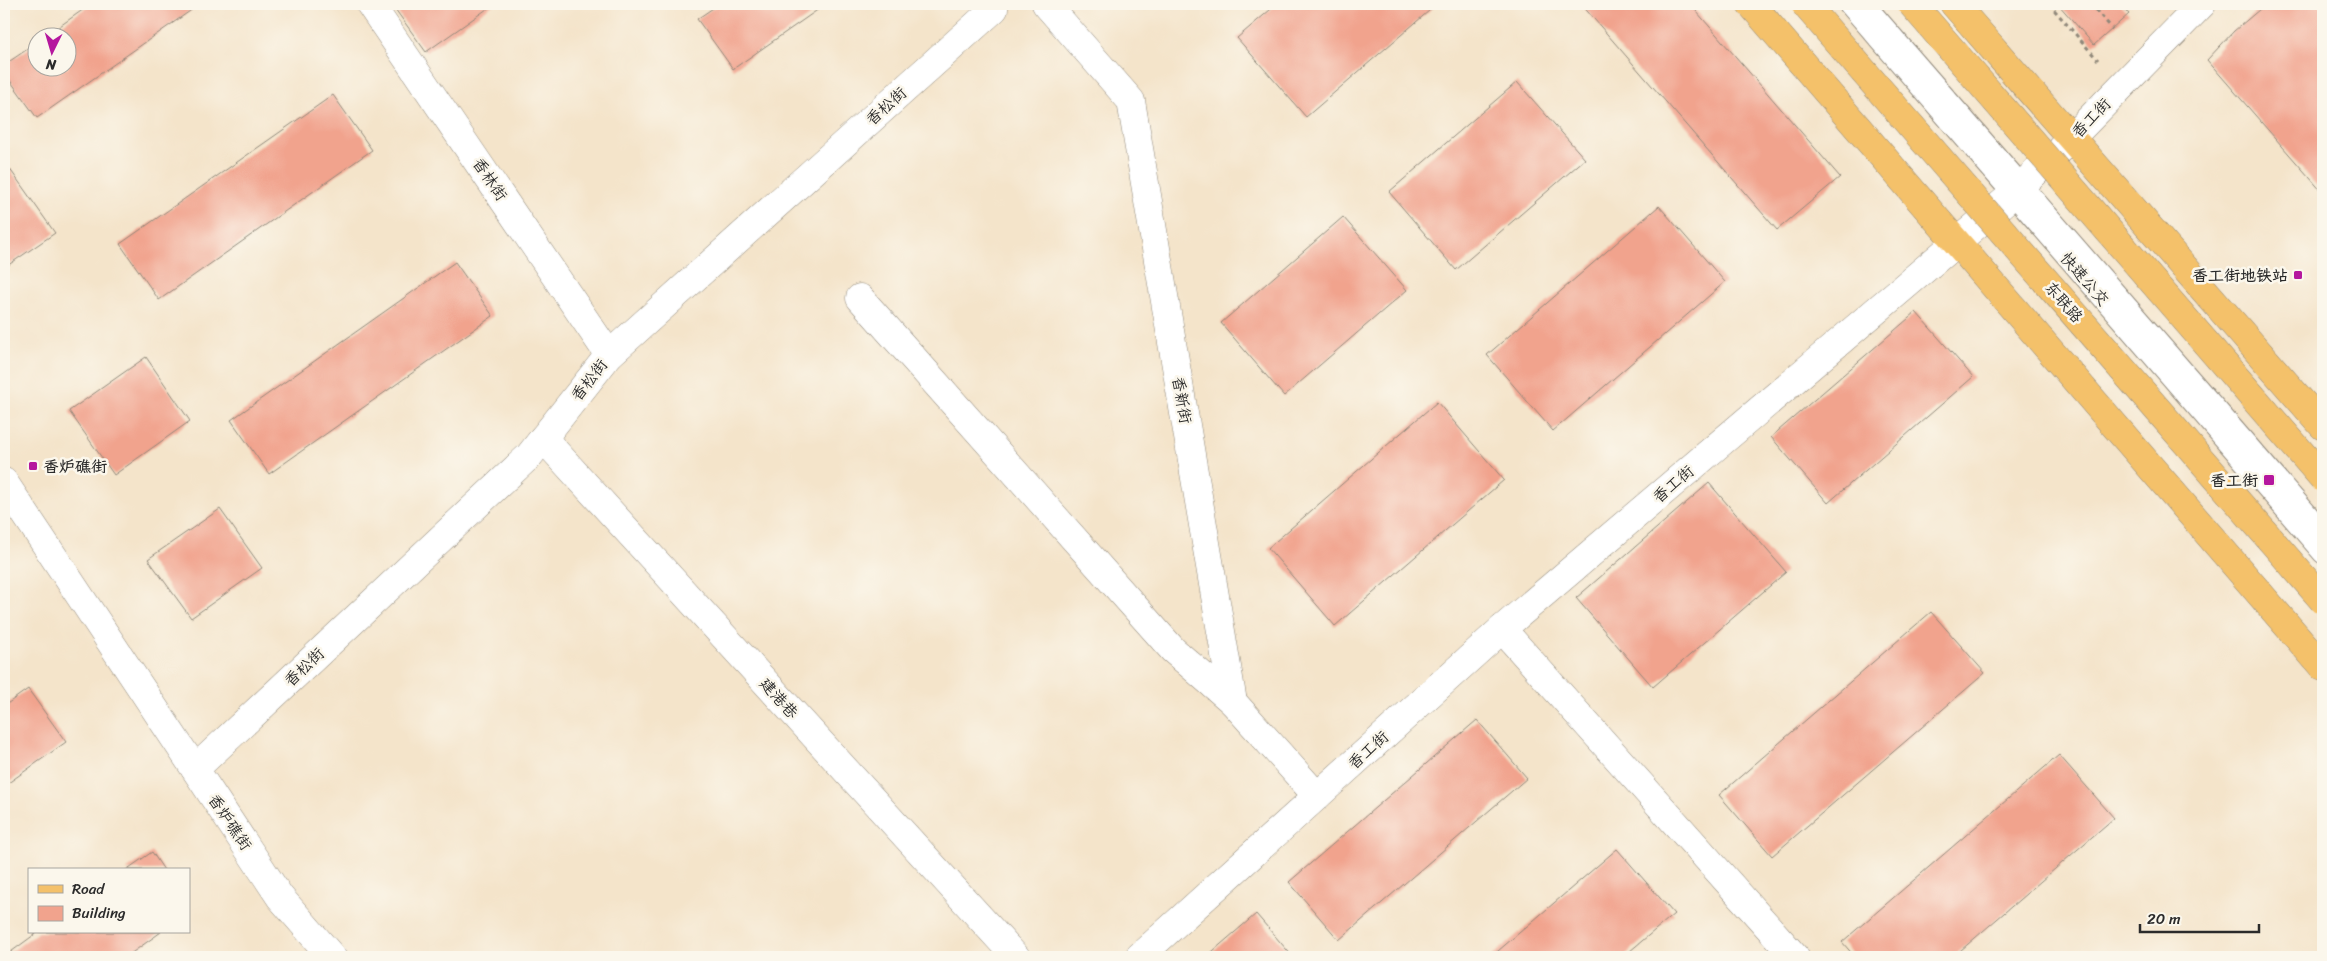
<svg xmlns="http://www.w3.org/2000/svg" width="2327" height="961" viewBox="0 0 2327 961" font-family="Sriracha,'LXGW WenKai TC',sans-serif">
	<rect width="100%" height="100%" fill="#fbf7ec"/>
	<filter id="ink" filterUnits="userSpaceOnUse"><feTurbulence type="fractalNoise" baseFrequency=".02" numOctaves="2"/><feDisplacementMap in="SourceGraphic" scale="10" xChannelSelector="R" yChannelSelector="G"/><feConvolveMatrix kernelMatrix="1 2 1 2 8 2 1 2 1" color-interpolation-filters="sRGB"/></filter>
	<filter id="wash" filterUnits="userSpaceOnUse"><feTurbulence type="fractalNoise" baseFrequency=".0096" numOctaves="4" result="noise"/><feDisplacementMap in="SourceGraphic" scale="20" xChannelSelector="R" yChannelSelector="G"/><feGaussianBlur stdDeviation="1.12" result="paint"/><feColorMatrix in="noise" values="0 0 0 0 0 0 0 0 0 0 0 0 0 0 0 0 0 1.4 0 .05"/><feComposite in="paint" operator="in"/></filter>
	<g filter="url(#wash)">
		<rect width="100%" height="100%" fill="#f4e4ca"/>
		<g id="blocks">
			<!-- building -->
			<g fill="#f1a38d">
				<polygon points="91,4 200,4 37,118 4,72 4,65 38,42 38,68 68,68 68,38 43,38"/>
				<polygon points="402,4 494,4 426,52 395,9"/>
				<polygon points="719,4 826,4 733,69 697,19"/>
				<polygon points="1277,4 1437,4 1306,117 1237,38"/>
				<polygon points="1581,4 1690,4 1840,177 1777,230"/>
				<polygon points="2058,4 2120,4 2129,14 2094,45"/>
				<polygon points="2266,4 2323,4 2323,193 2207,60 2234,31"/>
				<polygon points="1517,82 1585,159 1456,270 1389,192"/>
				<polygon points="333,95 372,150 159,300 120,244"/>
				<polygon points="7,165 55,233 4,268 4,168"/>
				<polygon points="1659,206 1725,282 1553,431 1487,355"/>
				<polygon points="1343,217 1407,290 1284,396 1221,323"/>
				<polygon points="455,262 493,316 269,474 231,420"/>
				<polygon points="1916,312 1973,377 1828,503 1771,437"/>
				<polygon points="146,357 190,421 114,475 69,411"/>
				<polygon points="1437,402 1504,480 1335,626 1268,548"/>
				<polygon points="1709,483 1786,572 1653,687 1576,598"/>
				<polygon points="220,509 262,568 191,618 148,559"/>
				<polygon points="1931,612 1985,673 1772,856 1719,795"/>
				<polygon points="28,689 66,742 4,786 4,706"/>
				<polygon points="1477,720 1527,778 1339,940 1289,882"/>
				<polygon points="2059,755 2114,818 1953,957 1855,957 1842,942"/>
				<polygon points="1617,849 1674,914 1623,957 1491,957"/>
				<polygon points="152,852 164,870 126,870"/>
				<polygon points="1256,914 1293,957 1206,957"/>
				<polygon points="38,932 161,932 126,957 4,957"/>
			</g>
		</g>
	</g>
	<g filter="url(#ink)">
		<use href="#blocks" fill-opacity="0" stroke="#90887a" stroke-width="1"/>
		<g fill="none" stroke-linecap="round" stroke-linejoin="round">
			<!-- service casing -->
			<g stroke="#90887a" stroke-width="21">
				<g id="service">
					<polyline points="1848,4 2323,554"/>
					<polyline points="1865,4 2323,531"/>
				</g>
			</g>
			<!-- minor casing -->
			<g stroke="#90887a" stroke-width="29">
				<g id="minor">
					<polyline points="370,4 609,355"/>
					<polyline points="1046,4 1131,101 1233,702 1317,796"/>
					<polyline points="860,298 1173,650 1233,702"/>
					<polyline points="543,438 1016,957"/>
					<polyline points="4,482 280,897 332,957"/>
					<polyline points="1502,629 1795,957"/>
					<polyline points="195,769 529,456 609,355 994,9 994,4"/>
					<polyline points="1139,957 1502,629 2012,195 2071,138 2202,4"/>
				</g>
			</g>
			<!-- primary casing -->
			<g stroke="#90887a" stroke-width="29">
				<g id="primary">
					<polyline points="1751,4 2323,667"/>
					<polyline points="1954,4 2323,426"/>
				</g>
			</g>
			<!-- path -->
			<g stroke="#90887a" stroke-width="3" stroke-dasharray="4 4" stroke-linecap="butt">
				<polyline points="2049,4 2098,60"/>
				<polyline points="2090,4 2112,28"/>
			</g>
			<!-- service -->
			<use href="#service" stroke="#fff" stroke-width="19"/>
			<!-- minor -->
			<use href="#minor" stroke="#fff" stroke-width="28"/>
			<!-- primary -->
			<use href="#primary" stroke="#f4c16a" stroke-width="28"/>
			<!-- trunk-bridge casing -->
			<g stroke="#90887a" stroke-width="29" stroke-linecap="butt">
				<g id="trunk-bridge">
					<polyline points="1805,4 2323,600"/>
					<polyline points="1912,4 2323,478"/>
				</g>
			</g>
			<!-- trunk-bridge -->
			<use href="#trunk-bridge" stroke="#f4c16a" stroke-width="28"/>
		</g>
	</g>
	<!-- markers -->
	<g fill="#b5179e" stroke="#fbf7ec" stroke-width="2">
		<rect x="2293" y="270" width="10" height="10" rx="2.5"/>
		<rect x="28" y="461" width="10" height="10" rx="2.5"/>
		<rect x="2263" y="474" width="12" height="12" rx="2.5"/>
	</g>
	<g text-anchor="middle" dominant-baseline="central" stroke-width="5" stroke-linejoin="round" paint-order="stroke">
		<!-- street labels -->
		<g font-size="16" fill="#2b2b2b" stroke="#fbf7ec">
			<text transform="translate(886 106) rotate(-42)">香松街</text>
			<text transform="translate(2091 118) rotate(-46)">香工街</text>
			<text transform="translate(490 179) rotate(56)">香林街</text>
			<text transform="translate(2085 279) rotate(49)">快速公交</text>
			<text transform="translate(2064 302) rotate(49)">东联路</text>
			<text transform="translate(589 380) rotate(-52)">香松街</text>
			<text transform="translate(1182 400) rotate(80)">香新街</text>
			<text transform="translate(1673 484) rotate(-40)">香工街</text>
			<text transform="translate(304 667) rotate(-43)">香松街</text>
			<text transform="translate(779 698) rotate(48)">建港巷</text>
			<text transform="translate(1368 750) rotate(-42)">香工街</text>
			<text transform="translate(230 822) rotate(56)">香炉礁街</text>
		</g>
		<!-- poi labels -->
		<g font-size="16" font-weight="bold" fill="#2b2b2b" stroke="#fbf7ec" text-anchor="end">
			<text x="2288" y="275">香工街地铁站</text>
			<text x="43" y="466" text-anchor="start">香炉礁街</text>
			<text x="2258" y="480">香工街</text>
		</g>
	</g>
	<!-- margin -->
	<rect width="2327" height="961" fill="none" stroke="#fbf7ec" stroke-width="20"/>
	<!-- legend -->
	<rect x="28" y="868" width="162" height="65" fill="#fbf7ec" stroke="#a8a59f"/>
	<rect x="38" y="885" width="25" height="8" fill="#f4c16a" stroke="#a8a59f"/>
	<text x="72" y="894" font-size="15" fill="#2b2b2b">Road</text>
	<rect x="38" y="906" width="25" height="15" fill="#f1a38d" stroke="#a8a59f"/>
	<text x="72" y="918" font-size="15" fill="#2b2b2b">Building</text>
	<!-- north arrow -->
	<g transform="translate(52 52) rotate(185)"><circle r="24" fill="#fbf7ec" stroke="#a8a59f"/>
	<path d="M0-4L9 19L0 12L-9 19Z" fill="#b5179e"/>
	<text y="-8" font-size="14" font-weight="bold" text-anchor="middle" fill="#2b2b2b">N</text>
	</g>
	<!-- scale -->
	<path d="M2140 924v8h119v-8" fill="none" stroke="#2b2b2b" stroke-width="2.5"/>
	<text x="2147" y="924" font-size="15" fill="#2b2b2b" stroke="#fbf7ec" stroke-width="4" paint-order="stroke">20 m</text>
</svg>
